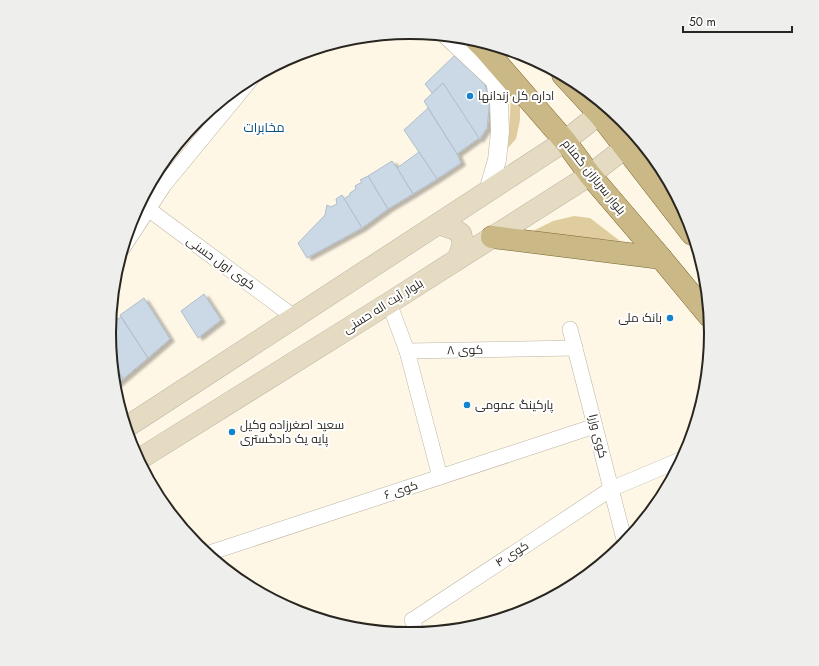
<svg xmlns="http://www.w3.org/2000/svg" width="819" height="666" viewBox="0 0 819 666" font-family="Jost,Cairo,sans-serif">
	<defs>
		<filter id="shadow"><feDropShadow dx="4.5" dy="2.5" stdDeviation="1" flood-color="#0004"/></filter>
	</defs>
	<rect width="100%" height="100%" fill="#fff7e6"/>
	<!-- green -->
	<g fill="#e0cd9f">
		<polygon points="511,95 520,105 520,120 516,139 508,148"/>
		<polygon points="574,216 590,218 620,241 531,232 553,221"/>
	</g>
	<!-- building -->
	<g fill="#cbd9e7" stroke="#afbdca" filter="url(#shadow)">
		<polygon points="455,55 481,74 490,99 487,128 479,140 443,83 432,93 425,84"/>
		<polygon points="443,83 479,138 457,154 424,101"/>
		<polygon points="428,108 457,154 461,163 437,179 404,130"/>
		<polygon points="419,152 437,179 413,194 397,168"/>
		<polygon points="392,161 397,168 413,194 388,209 368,176"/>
		<polygon points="368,176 388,209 362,228 344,199 350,195 350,193 356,189 355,186 362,182 360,180"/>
		<polygon points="342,195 362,228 307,258 298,243 325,215 327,205 331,207 337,204 336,199"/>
		<polygon points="204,294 221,320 198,338 181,311"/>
		<polygon points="144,298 170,339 148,358 120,315"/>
		<polygon points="121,317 148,358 123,379 111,357 109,333 109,325"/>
		<polygon points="111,357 123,379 114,387"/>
	</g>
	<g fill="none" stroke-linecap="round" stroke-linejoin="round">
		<!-- minor casing -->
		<g stroke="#bab4a3" stroke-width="16">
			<g id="minor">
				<polyline points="148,209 294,317"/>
				<polyline points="122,249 164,185 252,78"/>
				<polyline points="389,303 407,351 440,477"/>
				<polyline points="570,329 625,543"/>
				<polyline points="407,351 575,348"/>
				<polyline points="206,554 595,426"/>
				<polyline points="417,633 412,620 414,619 611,489 682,459"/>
			</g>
		</g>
		<!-- tertiary casing -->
		<g stroke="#bab4a3" stroke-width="19">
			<polyline id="tertiary" points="447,36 495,81 499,102 500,132 497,160 488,191"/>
		</g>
		<!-- secondary casing -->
		<g stroke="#bab4a3" stroke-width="22">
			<g id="secondary">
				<polyline points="439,224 454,229 461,234 463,244 458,259"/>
				<polyline points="125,428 565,141 607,108"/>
				<polyline points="138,460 389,303 590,175 626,147 637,138"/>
			</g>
		</g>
		<!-- primary casing -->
		<g stroke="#7b662e" stroke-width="23">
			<g id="primary">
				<polyline points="476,40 485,49 565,141 590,175 661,258 709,316"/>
				<polyline points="563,75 600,115 692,234"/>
				<polyline points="492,237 661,258"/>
			</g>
		</g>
		<!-- minor -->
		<use href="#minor" stroke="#fff" stroke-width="15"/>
		<!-- tertiary -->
		<use href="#tertiary" stroke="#fff" stroke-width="18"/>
		<!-- secondary -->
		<use href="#secondary" stroke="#e5dbc2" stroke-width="21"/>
		<!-- primary -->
		<use href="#primary" stroke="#cab886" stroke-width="22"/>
	</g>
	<!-- markers -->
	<g fill="#1384cd" stroke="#fff" stroke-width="1.5">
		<circle cx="470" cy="96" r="4"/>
		<circle cx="670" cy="318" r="4"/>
		<circle cx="467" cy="405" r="4"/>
		<circle cx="232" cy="432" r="4"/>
	</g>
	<g text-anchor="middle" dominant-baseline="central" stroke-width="4" stroke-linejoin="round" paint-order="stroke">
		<!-- poi labels -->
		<g font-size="12" fill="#292620" stroke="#fff" text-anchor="start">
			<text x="478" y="96">اداره کل زندانها</text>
			<text x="662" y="318" text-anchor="end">بانک ملى</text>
			<text x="475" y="405">پارکینگ عمومی</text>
			<text x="240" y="425">سعید اصغرزاده وکیل<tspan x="240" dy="14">پایه یک دادگستری</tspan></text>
		</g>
		<!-- street labels -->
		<g font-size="12" fill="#292620" stroke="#fff">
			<text transform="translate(594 177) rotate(51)">بلوار سربازان گمنام</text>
			<text transform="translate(221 263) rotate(36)">کوی اول حسنی</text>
			<text transform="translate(383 306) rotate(-32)">بلوار آیت اله حسنی</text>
			<text transform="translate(465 350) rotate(-1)">کوی ۸</text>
			<text transform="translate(598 436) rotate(76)">کوی وزرا</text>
			<text transform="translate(401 490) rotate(-18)">کوی ۶</text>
			<text transform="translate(512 554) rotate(-33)">کوی ۴</text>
		</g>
		<!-- neighbourhood labels -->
		<g font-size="13" fill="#0a507f" stroke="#fff">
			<text x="264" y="127">مخابرات</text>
		</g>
	</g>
	<!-- crop -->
	<path d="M0 0H819V666H0ZM116 333a294 294 0 1 1 588 0a294 294 0 1 1-588 0Z" fill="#eeeeed" fill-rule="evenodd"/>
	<path fill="none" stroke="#292620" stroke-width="2" d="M116 333a294 294 0 1 1 588 0a294 294 0 1 1-588 0Z"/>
	<!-- scale -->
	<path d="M683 26v6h109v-6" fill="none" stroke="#292620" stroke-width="2"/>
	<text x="689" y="26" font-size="12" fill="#292620" stroke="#ffffff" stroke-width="3" paint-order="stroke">50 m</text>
</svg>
